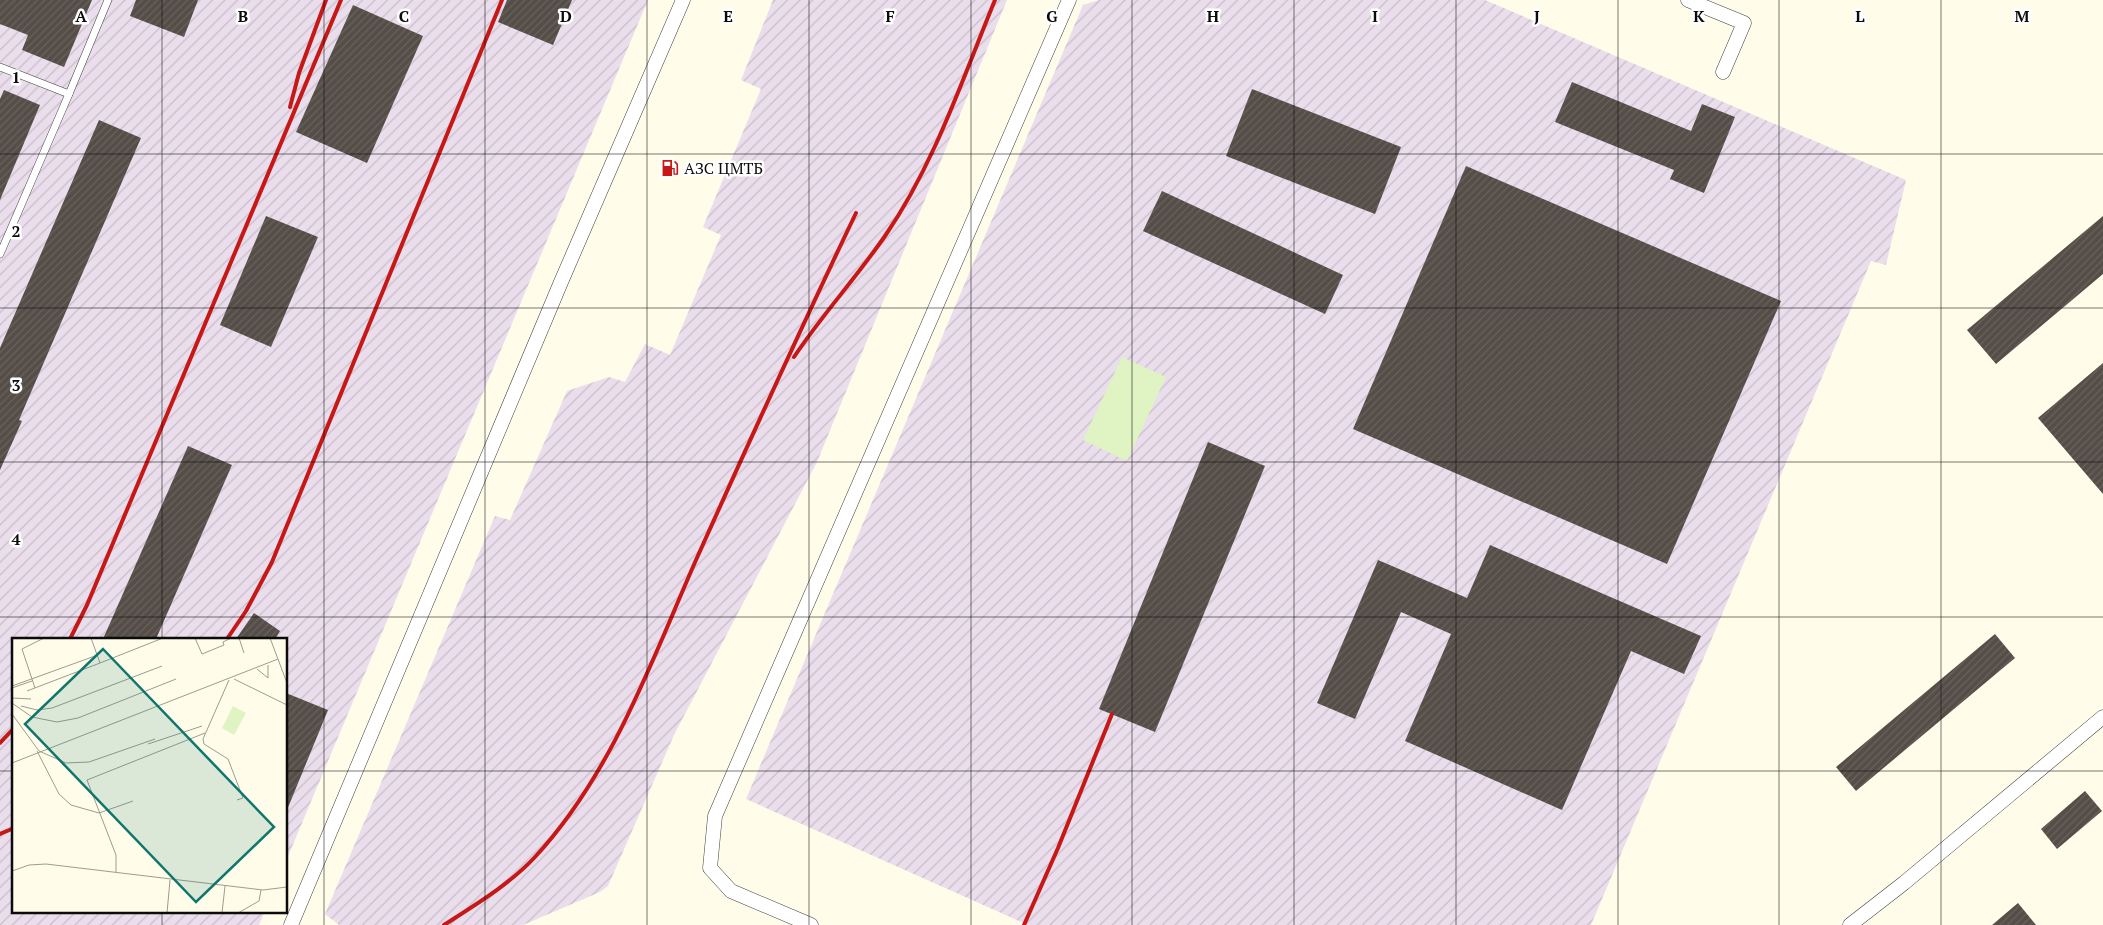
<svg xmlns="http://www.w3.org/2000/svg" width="2103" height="925" viewBox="0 0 2103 925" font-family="'PT Serif',serif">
	<defs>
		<pattern id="industrial-furrows" width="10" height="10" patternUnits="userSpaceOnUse" patternTransform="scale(1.25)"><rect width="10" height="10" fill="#ebdeec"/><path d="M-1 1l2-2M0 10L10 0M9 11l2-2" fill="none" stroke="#c8bdc9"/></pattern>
		<pattern id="building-hatch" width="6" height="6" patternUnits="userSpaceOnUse" patternTransform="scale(1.25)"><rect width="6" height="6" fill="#554d47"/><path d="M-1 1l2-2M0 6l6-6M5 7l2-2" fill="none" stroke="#68625d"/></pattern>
	</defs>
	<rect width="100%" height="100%" fill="#fffcea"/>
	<!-- industrial -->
	<g fill="url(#industrial-furrows)">
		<polygon points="0,0 648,0 286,861 286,639 14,639 14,911 265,911 259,925 0,925"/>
		<polygon points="773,0 1007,0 817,462 674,735 608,886 600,892 523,925 339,925 325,914 495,516 510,520 567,391 609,377 625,382 645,344 670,355 721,235 703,227 761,89 741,80"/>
		<polygon points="1099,0 1485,0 1906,180 1886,265 1871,261 1591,925 1028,925 746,799 1083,5"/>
	</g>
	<!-- pitch -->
	<polygon fill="#e0f3c3" points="1122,357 1166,377 1127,461 1083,440"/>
	<!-- building -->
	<g fill="url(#building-hatch)">
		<polygon points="0,0 92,0 64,67 22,50 28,35 0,24"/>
		<polygon points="136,0 198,0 184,37 130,16"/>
		<polygon points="507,0 572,0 553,45 498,22"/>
		<polygon points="353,5 423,36 367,163 296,132"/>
		<polygon points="1572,82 1691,131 1702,104 1735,117 1704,193 1670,179 1674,170 1555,122"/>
		<polygon points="1252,89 1401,147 1375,214 1226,156"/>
		<polygon points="4,90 40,105 0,200 0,99"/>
		<polygon points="99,120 141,138 19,420 22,421 0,470 0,348"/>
		<polygon points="1466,166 1781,301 1667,564 1353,429"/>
		<polygon points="1162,191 1343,275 1325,314 1143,231"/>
		<polygon points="266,216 318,237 271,347 220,325"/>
		<polygon points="2103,216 2103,274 1996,364 1967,330"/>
		<polygon points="2103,363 2103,494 2038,418"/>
		<polygon points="1208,442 1265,466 1155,732 1099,709"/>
		<polygon points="188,446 232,465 156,639 103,639"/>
		<polygon points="1490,545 1701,636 1684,674 1631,651 1562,810 1405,741 1451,634 1401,612 1355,719 1317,703 1378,560 1467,598"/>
		<polygon points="254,613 280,631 275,639 236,639"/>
		<polygon points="1995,634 2015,658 1856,791 1836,767"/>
		<polygon points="286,693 328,710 287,810 286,810"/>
		<polygon points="2085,791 2102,811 2057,849 2041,829"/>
		<polygon points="2018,903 2036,925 1992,925"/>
	</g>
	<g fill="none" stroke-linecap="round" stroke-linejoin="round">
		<!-- lane casing -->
		<g stroke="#3e3e3e" stroke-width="8">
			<g id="lane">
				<polyline points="0,67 69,94 0,254"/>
				<polyline points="69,94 108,0"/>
			</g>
		</g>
		<!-- street casing -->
		<g stroke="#3e3e3e" stroke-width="15">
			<g id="street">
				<polyline points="1688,0 1744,23 1723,72"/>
				<polyline points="291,925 561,282 683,0"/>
				<polyline points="811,925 731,891 710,868 715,816 1069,0"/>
				<polyline points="1850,925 1904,883 2103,717"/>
			</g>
		</g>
		<!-- lane -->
		<use href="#lane" stroke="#fff" stroke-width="7"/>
		<!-- street -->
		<use href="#street" stroke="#fff" stroke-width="14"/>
		<!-- rail -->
		<g stroke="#c71818" stroke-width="4">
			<polyline points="290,107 299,73 326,0"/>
			<path d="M 794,357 C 822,315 856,278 885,236 C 934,165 962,80 995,0"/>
			<polyline points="70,639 87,605 341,0"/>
			<polyline points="227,639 246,611 272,562 502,0"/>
			<polyline points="0,743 14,728"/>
			<polyline points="0,834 14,828"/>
			<path d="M 444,925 C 475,905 510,884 535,857 C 612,774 651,662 696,560 C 748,444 801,328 856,213"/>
			<polyline points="1024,925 1058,848 1112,714"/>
		</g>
	</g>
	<!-- grid -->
	<path fill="none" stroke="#0b0b0b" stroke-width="1" stroke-opacity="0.55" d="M 162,0 L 162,639M 324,0 L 324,925M 485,0 L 485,925M 647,0 L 647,925M 809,0 L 809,925M 971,0 L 971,925M 1132,0 L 1132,925M 1294,0 L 1294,925M 1456,0 L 1456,925M 1618,0 L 1618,925M 1779,0 L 1779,925M 1941,0 L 1941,925M 0,154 L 2103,154M 0,308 L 2103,308M 0,462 L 2103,462M 0,617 L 2103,617M 0,771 L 14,771M 286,771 L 2103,771M 162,911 L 162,925"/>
	<!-- icons -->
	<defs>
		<g id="fuel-bare" transform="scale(1.35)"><path d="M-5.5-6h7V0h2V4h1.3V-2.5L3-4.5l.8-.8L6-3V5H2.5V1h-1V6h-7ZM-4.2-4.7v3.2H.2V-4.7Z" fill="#c71818" stroke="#fff" stroke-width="2.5" paint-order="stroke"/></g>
	</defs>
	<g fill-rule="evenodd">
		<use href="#fuel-bare" x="670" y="168"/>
	</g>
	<g text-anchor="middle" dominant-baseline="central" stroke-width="5" stroke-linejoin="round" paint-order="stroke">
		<!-- poi labels -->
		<g font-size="16" fill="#0b0b0b" stroke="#fff" text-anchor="start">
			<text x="684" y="168">АЗС ЦМТБ</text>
		</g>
	</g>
	<!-- overview -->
	<g transform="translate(12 638)">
		<rect width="275" height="275" fill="#fffcea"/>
		<path d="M 221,68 L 234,75 L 222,97 L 210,90 Z" fill="#e0f3c3"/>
		<path fill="none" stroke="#9d9c91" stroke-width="1" d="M 183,0 L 190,16 L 212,7 L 211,4 L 219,0M 227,0 L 232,15M 258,0 L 275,45M 88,25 L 151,0M 245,31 L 256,40 L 256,27M 222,41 L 275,67M 217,42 L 191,101 L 192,106 L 216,121 L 231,160 L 225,162M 0,48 L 83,18M 0,50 L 20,43M 23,50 L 10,11 L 32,0M 15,53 L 88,25 L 79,0M 0,60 L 19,61M 0,65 L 20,79 L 45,84 L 66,80 L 164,41M 9,68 L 25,72 L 40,70 L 150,28M 0,76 L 27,113 L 54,125 L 77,124 L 143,101M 136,106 L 190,88M 25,113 L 47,156 L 59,167 L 87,175 L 121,163M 0,125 L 266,21M 0,233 L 17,227 L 34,226 L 251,252 L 275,249M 104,234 L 104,217 L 75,142 L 193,95M 155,275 L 158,242M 210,275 L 213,248M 226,275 L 247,263 L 249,252"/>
		<path fill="#0f766e" fill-opacity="0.15" stroke="#0f766e" stroke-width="2.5" d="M 91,11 L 262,189 L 184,264 L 13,86 Z"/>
		<rect width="275" height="275" fill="none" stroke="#0b0b0b" stroke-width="2.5"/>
	</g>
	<g font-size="16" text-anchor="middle" font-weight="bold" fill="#0b0b0b" stroke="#fff" stroke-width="5" stroke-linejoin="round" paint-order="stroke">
		<text x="81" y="22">A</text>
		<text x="243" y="22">B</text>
		<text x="404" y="22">C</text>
		<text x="566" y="22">D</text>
		<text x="728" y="22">E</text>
		<text x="890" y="22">F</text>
		<text x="1052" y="22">G</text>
		<text x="1213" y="22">H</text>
		<text x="1375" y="22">I</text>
		<text x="1537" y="22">J</text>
		<text x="1699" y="22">K</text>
		<text x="1860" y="22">L</text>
		<text x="2022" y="22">M</text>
		<text x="16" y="83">1</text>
		<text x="16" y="237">2</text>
		<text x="16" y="391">3</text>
		<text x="16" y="545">4</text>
	</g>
</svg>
